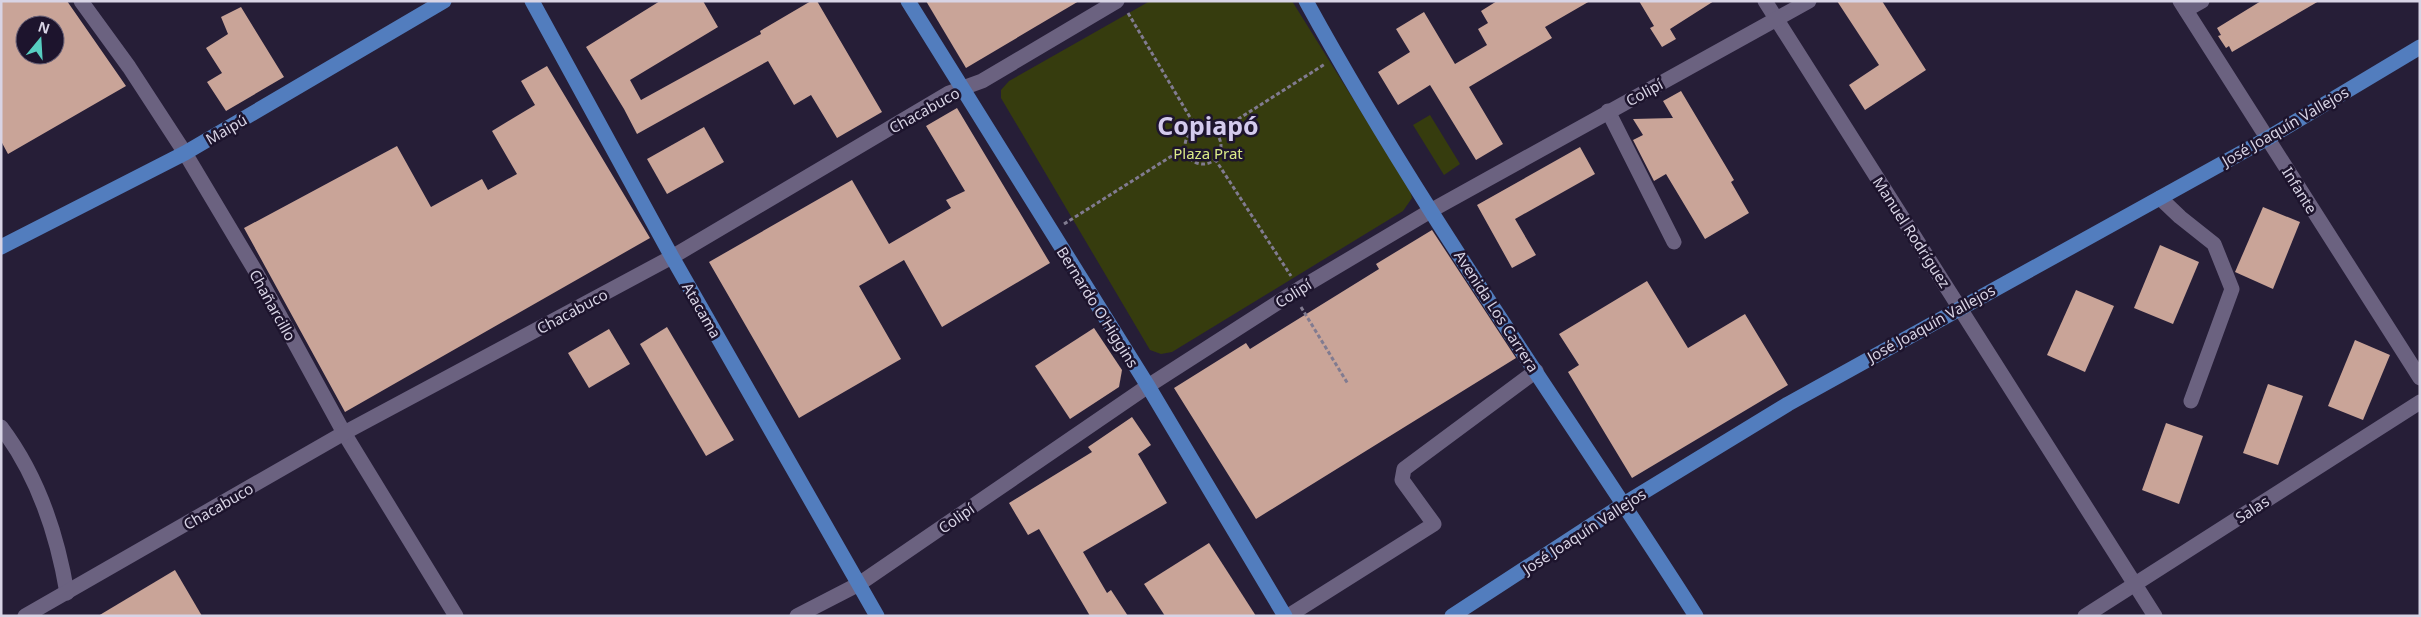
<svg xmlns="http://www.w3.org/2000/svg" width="2421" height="617" viewBox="0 0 2421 617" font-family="'Noto Sans',sans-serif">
	<rect width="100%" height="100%" fill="#261e37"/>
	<!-- green -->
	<g fill="#363c0e">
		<polygon points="1150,1 1292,1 1410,190 1412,198 1403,211 1172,352 1161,354 1150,350 1001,98 1001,90 1009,81"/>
		<polygon points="1430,115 1460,164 1444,175 1413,125"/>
	</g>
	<!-- building -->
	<g fill="#c9a498" fill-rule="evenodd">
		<path d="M 1,1 L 67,1 L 126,86 L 8,154 L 1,141 ZM 25,25 L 55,25 L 55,55 L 25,55 Z"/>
		<polygon points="660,1 703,1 718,27 630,80 641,100 761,34 760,31 811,1 817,1 882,112 837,138 811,95 794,105 768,61 637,134 624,109 586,47"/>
		<polygon points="926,1 1079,1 966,68"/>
		<polygon points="1497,1 1590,1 1545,27 1552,38 1469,87 1503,144 1476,160 1430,85 1398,105 1378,72 1410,52 1396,29 1424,12 1455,64 1487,45 1478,29 1488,23 1481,11"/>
		<polygon points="1639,1 1714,1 1670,29 1676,39 1662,47 1650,28 1654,26"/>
		<polygon points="1837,1 1882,1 1926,70 1865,110 1849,85 1879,65"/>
		<polygon points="2261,1 2319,1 2232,52 2229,46 2226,48 2218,36 2221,35 2217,28"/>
		<polygon points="241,7 284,77 226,111 207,82 222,73 206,48 228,34 221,17"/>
		<polygon points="547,66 650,238 345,412 244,228 397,146 431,207 482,179 488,190 517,174 492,131 535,105 521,81"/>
		<polygon points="1681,91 1734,180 1731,182 1749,213 1705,239 1666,174 1654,181 1633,140 1643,135 1633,119 1673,118 1663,101"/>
		<polygon points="957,108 1050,263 942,327 904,260 859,286 901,359 799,418 709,262 852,180 889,244 951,208 946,200 965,191 926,126"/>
		<polygon points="704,127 724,162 667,194 647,159"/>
		<polygon points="1580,147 1595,174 1515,219 1536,255 1512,268 1477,205"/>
		<polygon points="2263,207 2300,222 2273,289 2235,272"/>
		<polygon points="1432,230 1516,358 1256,519 1174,388 1246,343 1250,349 1379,269 1376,264"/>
		<polygon points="2160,245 2199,262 2173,324 2134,308"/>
		<polygon points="1647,281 1688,348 1745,314 1788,385 1632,478 1568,372 1579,365 1559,334"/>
		<polygon points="2076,290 2114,306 2085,372 2047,355"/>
		<polygon points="667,327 734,440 706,456 640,344"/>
		<polygon points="1094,328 1122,370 1119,387 1070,419 1035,366"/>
		<polygon points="609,329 630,364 589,388 568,353"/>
		<polygon points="2355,340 2390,355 2363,420 2328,406"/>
		<polygon points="2268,384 2303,396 2278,465 2243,453"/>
		<polygon points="1132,417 1151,445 1138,454 1167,503 1083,552 1107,593 1111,590 1128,616 1090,616 1039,529 1028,535 1009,503 1092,452 1088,447"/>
		<polygon points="2166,423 2203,436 2179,504 2142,490"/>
		<polygon points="1209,543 1256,616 1165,616 1144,584"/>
		<polygon points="175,570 202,616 98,616"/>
	</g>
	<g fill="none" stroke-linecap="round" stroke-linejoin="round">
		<!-- path -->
		<g stroke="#817b90" stroke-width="3" stroke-dasharray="4 2.5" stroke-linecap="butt">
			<polyline points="1128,13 1197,129"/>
			<circle cx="1203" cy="146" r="18"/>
			<polyline points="1216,133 1325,64"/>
			<polyline points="1215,159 1291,276"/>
			<polyline points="1064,224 1186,147"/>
			<polyline points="1301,307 1348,384"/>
		</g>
		<!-- minor -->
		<g stroke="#6b6280" stroke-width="15">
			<polyline points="81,1 129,67 185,153 256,272 344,433 456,616"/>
			<polyline points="1765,1 2155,616"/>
			<polyline points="2180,1 2420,378"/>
			<polyline points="2186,10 2202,1"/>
			<polyline points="1608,111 1674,242"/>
			<polyline points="2160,198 2180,217 2214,244 2232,289 2191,401"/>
			<path d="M 1,427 C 38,476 57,533 67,593"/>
			<polyline points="25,616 344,433 672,257 949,93 982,81 1117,1"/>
			<polyline points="797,616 859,584 1148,386 1299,289 1432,210 1809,1"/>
			<polyline points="1288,616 1434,524 1402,480 1404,469 1536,371"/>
			<polyline points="2085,616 2420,402"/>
		</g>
		<!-- major -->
		<g stroke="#527dbe" stroke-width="15">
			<polyline points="532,1 672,257 877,616"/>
			<polyline points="908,1 1148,386 1285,616"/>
			<path d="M 1306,1 C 1422,213 1566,412 1696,616"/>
			<polyline points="1,247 185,153 444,1"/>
			<polyline points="1452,616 1624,504 1788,404 2268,138 2420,47"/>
		</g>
	</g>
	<g text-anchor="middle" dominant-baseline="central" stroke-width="5" stroke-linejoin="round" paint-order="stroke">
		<!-- street labels -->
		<g font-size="15" fill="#d8d4e5" stroke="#1d142d">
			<text transform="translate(1644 92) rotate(-29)">Colipí</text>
			<text transform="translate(924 110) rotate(-29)">Chacabuco</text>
			<text transform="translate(2285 126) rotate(-30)">José Joaquín Vallejos</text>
			<text transform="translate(226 129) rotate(-30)">Maipú</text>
			<text transform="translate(2300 190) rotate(58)">Infante</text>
			<text transform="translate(1912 232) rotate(57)">Manuel Rodríguez</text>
			<text transform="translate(1293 293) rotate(-32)">Colipí</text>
			<text transform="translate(273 305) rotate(61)">Chañarcillo</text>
			<text transform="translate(1098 307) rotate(58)">Bernardo O'Higgins</text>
			<text transform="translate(702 310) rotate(60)">Atacama</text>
			<text transform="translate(572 311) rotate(-28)">Chacabuco</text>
			<text transform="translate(1497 311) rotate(57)">Avenida Los Carrera</text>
			<text transform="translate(1931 323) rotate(-29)">José Joaquín Vallejos</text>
			<text transform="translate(218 506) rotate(-30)">Chacabuco</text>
			<text transform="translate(2252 509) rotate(-33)">Salas</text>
			<text transform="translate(956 518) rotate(-35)">Colipí</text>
			<text transform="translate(1584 531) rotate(-33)">José Joaquín Vallejos</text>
		</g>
		<!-- park labels -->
		<g font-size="15" fill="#dbeb88" stroke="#1d142d">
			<text x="1208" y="153">Plaza Prat</text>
		</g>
		<!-- town labels -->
		<g font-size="25" font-weight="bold" fill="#d4cbed" stroke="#1d142d">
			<text x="1208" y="125">Copiapó</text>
		</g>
	</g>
	<!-- border -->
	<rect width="2421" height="617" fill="none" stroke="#d8d4e5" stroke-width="5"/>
	<!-- north arrow -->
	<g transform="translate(40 40) rotate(18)"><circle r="24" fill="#1d142d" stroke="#686177"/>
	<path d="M0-4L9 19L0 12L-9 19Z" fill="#57cec1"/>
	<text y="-8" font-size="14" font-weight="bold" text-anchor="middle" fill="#d8d4e5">N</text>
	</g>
</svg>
